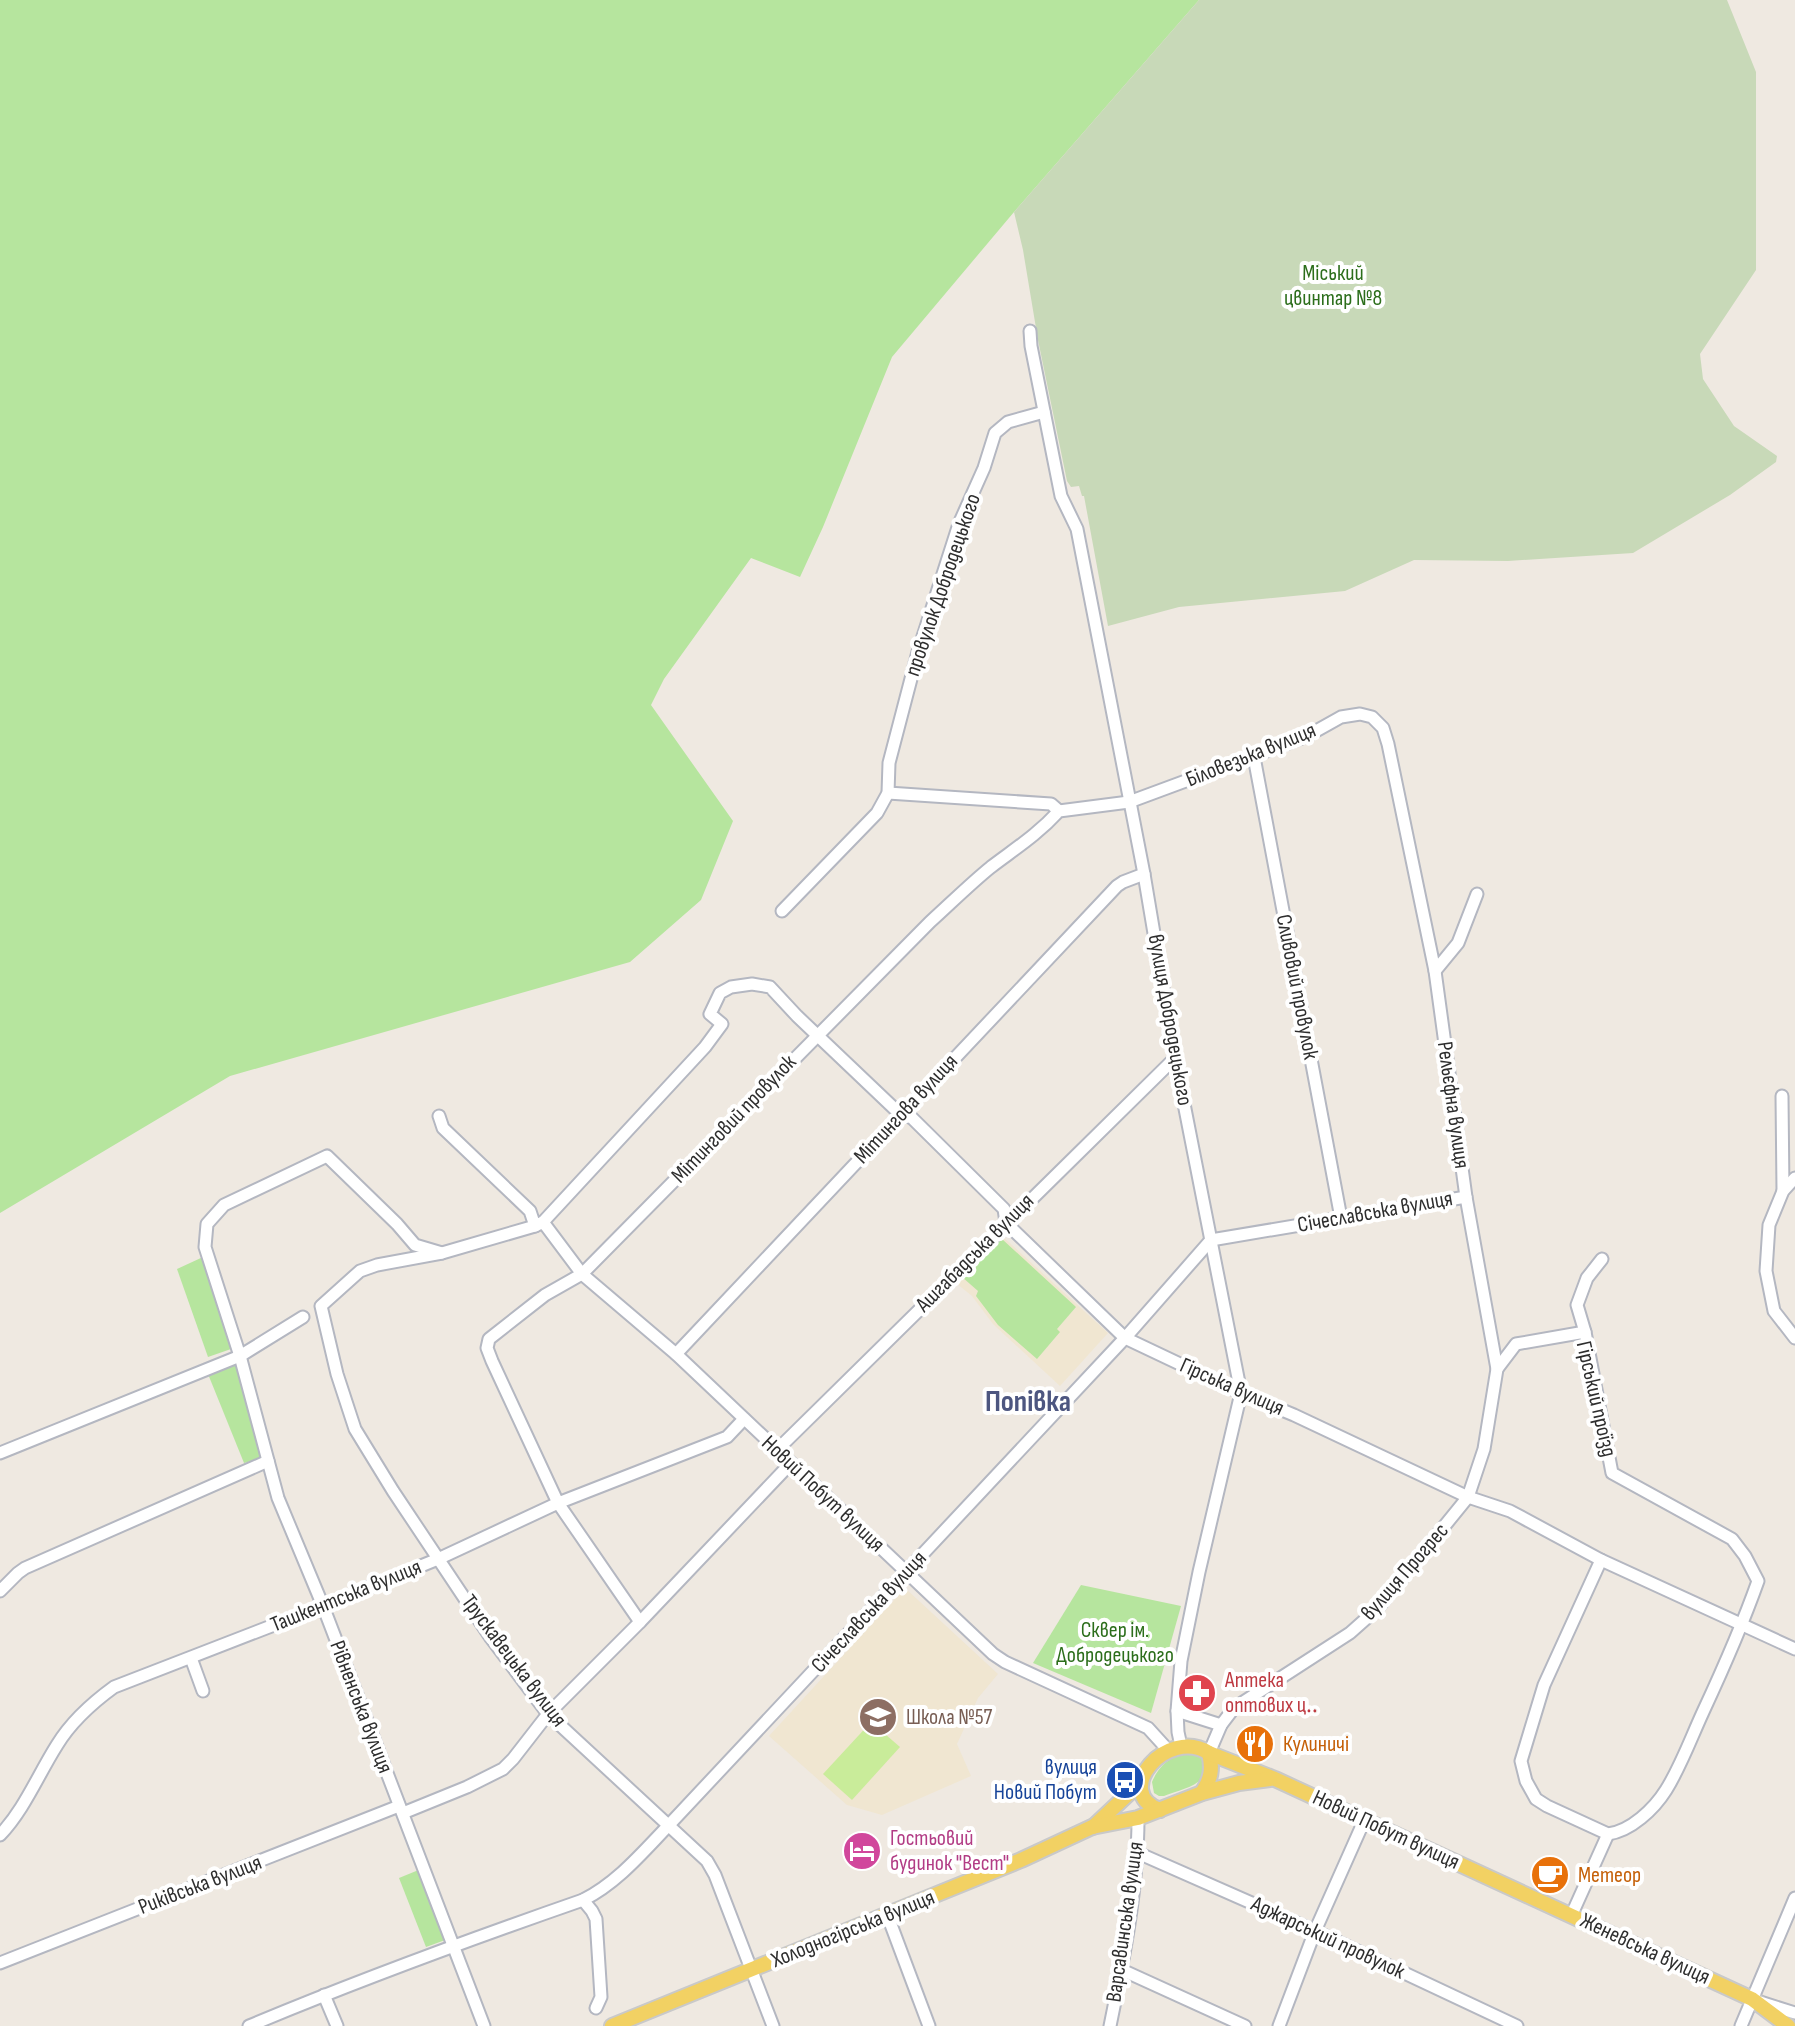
<svg xmlns="http://www.w3.org/2000/svg" width="1795" height="2026" viewBox="0 0 1795 2026" font-family="'Sofia Sans Condensed',sans-serif">
	<rect width="100%" height="100%" fill="#efe9e1"/>
	<!-- education -->
	<g fill="#f0e6d1">
		<polygon points="1001,1235 1108,1333 1060,1386 993,1324 972,1296 951,1279"/>
		<polygon points="905,1588 998,1674 978,1698 957,1744 971,1776 882,1815 847,1805 769,1736"/>
	</g>
	<!-- green -->
	<g fill="#b6e59e">
		<polygon points="0,0 1199,0 1014,212 892,357 823,527 800,577 751,558 664,679 651,705 733,821 701,900 630,962 230,1076 0,1213"/>
		<polygon points="1002,1239 1076,1307 1057,1329 1060,1332 1037,1359 998,1325 976,1296 978,1291 962,1277 996,1240"/>
		<polygon points="203,1257 231,1349 208,1357 177,1269"/>
		<polygon points="238,1363 263,1458 244,1463 208,1374"/>
		<polygon points="1081,1585 1181,1606 1151,1713 1033,1663"/>
		<path d="M 1187,1752 L 1202,1756 C 1218,1783 1182,1789 1164,1796 L 1159,1796 L 1154,1793 L 1152,1782 C 1159,1765 1170,1757 1187,1752 Z"/>
		<polygon points="421,1869 448,1939 426,1947 399,1878"/>
	</g>
	<!-- cemetery -->
	<polygon fill="#c8d9b8" points="1199,0 1727,0 1756,72 1756,270 1700,354 1703,379 1734,426 1777,456 1776,462 1730,495 1633,553 1508,561 1414,560 1345,591 1179,607 1108,626 1084,496 1082,496 1079,486 1071,487 1067,481 1038,340 1023,250 1014,212"/>
	<!-- pitch -->
	<polygon fill="#c9ec9a" points="871,1722 900,1747 852,1800 823,1774"/>
	<g fill="none" stroke-linecap="round" stroke-linejoin="round">
		<!-- minor casing -->
		<g stroke="#b4b7c1" stroke-width="15">
			<g id="minor">
				<polyline points="1030,331 1031,346 1061,496 1077,529 1144,874 1175,1058 1241,1393 1199,1572 1181,1661 1177,1711 1178,1732 1181,1746"/>
				<polyline points="1254,757 1341,1218"/>
				<polyline points="888,793 1051,804 1059,811"/>
				<polyline points="782,911 877,813 888,793 889,763 918,652 959,524 984,468 995,433 1008,422 1044,412"/>
				<polyline points="1435,971 1458,943 1477,894"/>
				<polyline points="1782,1096 1783,1191"/>
				<polyline points="439,1116 443,1128 530,1211 535,1226 543,1222 582,1274 676,1354 993,1654 1005,1662 1148,1728 1168,1750"/>
				<polyline points="1795,1178 1783,1191 1769,1225 1766,1271 1774,1311 1795,1338"/>
				<polyline points="543,1222 705,1047 722,1024 710,1014 720,993 731,987 752,984 770,987 797,1016 900,1114 912,1118 1004,1209 1006,1223 1125,1338 1241,1393 1294,1415 1468,1497 1510,1511 1601,1560 1795,1649"/>
				<polyline points="535,1226 442,1253 377,1265 360,1271 321,1306 337,1374 355,1429 393,1491 491,1638 548,1714 707,1861 715,1875 773,2026"/>
				<polyline points="442,1253 415,1245 397,1224 327,1156 224,1205 207,1224 205,1247 240,1356 278,1498 323,1606 484,2026"/>
				<polyline points="676,1354 1117,886 1123,882 1144,874"/>
				<polyline points="1497,1369 1516,1344 1585,1332"/>
				<polyline points="777,1450 1175,1058"/>
				<polyline points="0,1453 240,1356 303,1317"/>
				<path d="M 1601,1560 L 1544,1685 L 1521,1761 L 1526,1781 L 1536,1799 L 1547,1806 L 1608,1834 C 1631,1831 1654,1809 1666,1790 C 1681,1766 1691,1738 1703,1712 C 1723,1669 1742,1626 1758,1581 L 1745,1556 L 1732,1539 L 1612,1473 L 1585,1332 L 1577,1305 L 1587,1278 L 1602,1259"/>
				<polyline points="0,1591 18,1573 25,1568 268,1461"/>
				<path d="M 640,1622 L 558,1503 L 492,1361 L 487,1348 L 489,1339 L 545,1295 L 582,1274 L 930,922 C 950,904 970,884 991,867 C 1016,848 1037,835 1059,811 L 1129,802 L 1307,736 L 1341,717 L 1360,714 L 1372,717 L 1383,728 L 1388,744 L 1435,971 L 1466,1197 L 1497,1369 L 1484,1449 L 1468,1497 L 1377,1609 L 1350,1633 L 1234,1708 L 1221,1725 L 1209,1753"/>
				<polyline points="191,1658 203,1691"/>
				<polyline points="1177,1711 1221,1725"/>
				<polyline points="403,1813 467,1787 503,1769 513,1759 548,1714 640,1622 791,1463"/>
				<path d="M 0,1835 C 24,1810 38,1775 57,1745 C 71,1722 92,1703 114,1687 L 323,1606 L 438,1559 L 558,1503 L 727,1437 L 744,1419"/>
				<polyline points="1138,1853 1315,1931 1517,2026"/>
				<polyline points="583,1900 592,1911 596,1919 601,1997 596,2008"/>
				<polyline points="887,1914 929,2026"/>
				<polyline points="1572,1914 1608,1834"/>
				<polyline points="0,1963 399,1806"/>
				<polyline points="1122,1970 1245,2026"/>
				<polyline points="324,1995 337,2026"/>
				<polyline points="1760,2002 1795,2013"/>
				<path d="M 249,2026 C 359,1980 471,1939 583,1900 C 617,1883 642,1853 668,1826 L 1125,1338 L 1211,1240 L 1466,1197"/>
				<path d="M 1110,2026 C 1124,1958 1138,1887 1138,1818"/>
				<polyline points="1279,2026 1315,1931 1364,1821"/>
				<polyline points="1741,2026 1795,1898"/>
			</g>
		</g>
		<!-- major casing -->
		<g stroke="#c9c9c9" stroke-width="18">
			<g id="major">
				<path d="M 1202,1793 C 1211,1779 1213,1769 1209,1753"/>
				<path d="M 1160,1810 C 1111,1792 1167,1726 1209,1753 L 1275,1779 L 1752,1999 L 1788,2026"/>
				<polyline points="1093,1827 1140,1783"/>
				<polyline points="612,2026 1021,1860 1092,1827 1138,1818 1202,1793 1239,1783 1270,1779"/>
			</g>
		</g>
		<!-- minor -->
		<use href="#minor" stroke="#fff" stroke-width="11"/>
		<!-- major -->
		<use href="#major" stroke="#f2d163" stroke-width="14"/>
	</g>
	<!-- icons -->
	<defs>
		<g id="pharmacy-disc" transform="scale(2)"><circle r="9.5" fill="#e0444e" stroke="#fff"/><path d="M-2-6h4v4h4v4h-4v4h-4v-4h-4v-4h4Z" fill="#fff"/></g>
		<g id="school-disc" transform="scale(2)"><circle r="9.5" fill="#8d6e63" stroke="#fff"/><path d="M0-5L7-2L0 1L-7-2ZM-4 1L0 2.5L4 1V4Q0 6-4 4Z" fill="#fff"/></g>
		<g id="restaurant-disc" transform="scale(2)"><circle r="9.5" fill="#e8710a" stroke="#fff"/><path d="M-5-6h1v4h1v-4h1v4h1v-4h1v5L-1.5 .5V6h-2V.5L-5-1ZM5-6V6H3V1.5H1.5Q1.5-4 5-6Z" fill="#fff"/></g>
		<g id="bus-disc" transform="scale(2)"><circle r="9.5" fill="#1a4fb4" stroke="#fff"/><path d="M-5-6H5V4H4V6H2V4H-2V6H-4V4H-5ZM-3.5-4V0h7V-4ZM-3.5 1.2v1.5H-2V1.2ZM2 1.2v1.5H3.5V1.2Z" fill="#fff"/></g>
		<g id="hotel-disc" transform="scale(2)"><circle r="9.5" fill="#d1479c" stroke="#fff"/><path d="M-6-4.5h1.5V1H6V5H4.5V3h-9V5H-6ZM-4 0a1.8 1.8 0 1 1 3.6 0ZM.5 0V-2.5h3Q6-2.5 6 0Z" fill="#fff"/></g>
		<g id="cafe-disc" transform="scale(2)"><circle r="9.5" fill="#e8710a" stroke="#fff"/><path d="M-5.5-4.5H6V0H3Q3 3.5 0 3.5H-2.5Q-5.5 3.5-5.5 0ZM3-3.2v2h1.7v-2ZM-6 4.5H4V6H-6Z" fill="#fff"/></g>
	</defs>
	<g fill-rule="evenodd">
		<use href="#pharmacy-disc" x="1197" y="1693"/>
		<use href="#school-disc" x="878" y="1717"/>
		<use href="#restaurant-disc" x="1255" y="1744"/>
		<use href="#bus-disc" x="1125" y="1780"/>
		<use href="#hotel-disc" x="862" y="1851"/>
		<use href="#cafe-disc" x="1550" y="1875"/>
	</g>
	<g text-anchor="middle" dominant-baseline="central" stroke-width="8" stroke-linejoin="round" paint-order="stroke">
		<!-- park labels -->
		<g font-size="22" fill="#2c6e1b" stroke="#fff">
			<text x="1333" y="273">Міський<tspan x="1333" dy="25">цвинтар №8</tspan></text>
			<text x="1115" y="1630">Сквер ім.<tspan x="1115" dy="25">Добродецького</tspan></text>
		</g>
		<!-- street labels -->
		<g font-size="22" fill="#2e2e2e" stroke="#fff">
			<text transform="translate(943 585) rotate(-71)">провулок Добродецького</text>
			<text transform="translate(1251 755) rotate(-22)">Біловезька вулиця</text>
			<text transform="translate(1297 987) rotate(79)">Сливовий провулок</text>
			<text transform="translate(1170 1020) rotate(80)">вулиця Добродецького</text>
			<text transform="translate(1453 1105) rotate(82)">Рельєфна вулиця</text>
			<text transform="translate(906 1109) rotate(-47)">Мітингова вулиця</text>
			<text transform="translate(734 1119) rotate(-46)">Мітинговий провулок</text>
			<text transform="translate(1375 1212) rotate(-10)">Січеславська вулиця</text>
			<text transform="translate(975 1253) rotate(-45)">Ашгабадська вулиця</text>
			<text transform="translate(1232 1387) rotate(24)">Гірська вулиця</text>
			<text transform="translate(1596 1399) rotate(77)">Гірський проїзд</text>
			<text transform="translate(823 1494) rotate(43)">Новий Побут вулиця</text>
			<text transform="translate(1405 1572) rotate(-49)">вулиця Прогрес</text>
			<text transform="translate(346 1596) rotate(-22)">Ташкентська вулиця</text>
			<text transform="translate(869 1612) rotate(-47)">Січеславська вулиця</text>
			<text transform="translate(514 1661) rotate(53)">Трускавецька вулиця</text>
			<text transform="translate(361 1707) rotate(69)">Рівненська вулиця</text>
			<text transform="translate(1386 1830) rotate(25)">Новий Побут вулиця</text>
			<text transform="translate(200 1885) rotate(-21)">Риківська вулиця</text>
			<text transform="translate(1125 1922) rotate(-82)">Варсавинська вулиця</text>
			<text transform="translate(853 1929) rotate(-22)">Холодногірська вулиця</text>
			<text transform="translate(1328 1938) rotate(25)">Аджарський провулок</text>
			<text transform="translate(1645 1949) rotate(25)">Женевська вулиця</text>
		</g>
		<!-- health labels -->
		<g font-size="22" fill="#be3a42" stroke="#fff" text-anchor="start">
			<text x="1225" y="1680">Аптека<tspan x="1225" dy="25">оптових ц‥</tspan></text>
		</g>
		<!-- education labels -->
		<g font-size="22" fill="#785e54" stroke="#fff" text-anchor="start">
			<text x="906" y="1717">Школа №57</text>
		</g>
		<!-- food labels -->
		<g font-size="22" fill="#c56008" stroke="#fff" text-anchor="start">
			<text x="1283" y="1744">Кулиничі</text>
			<text x="1578" y="1875">Метеор</text>
		</g>
		<!-- transit labels -->
		<g font-size="22" fill="#164399" stroke="#fff" text-anchor="end">
			<text x="1097" y="1767">вулиця<tspan x="1097" dy="25">Новий Побут</tspan></text>
		</g>
		<!-- hotel labels -->
		<g font-size="22" fill="#b23c85" stroke="#fff" text-anchor="start">
			<text x="890" y="1838">Гостьовий<tspan x="890" dy="25">будинок "Вест"</tspan></text>
		</g>
		<!-- district labels -->
		<g font-size="30" font-weight="bold" fill="#4d5680" stroke="#fff">
			<text x="1028" y="1402">Попівка</text>
		</g>
	</g>
</svg>
